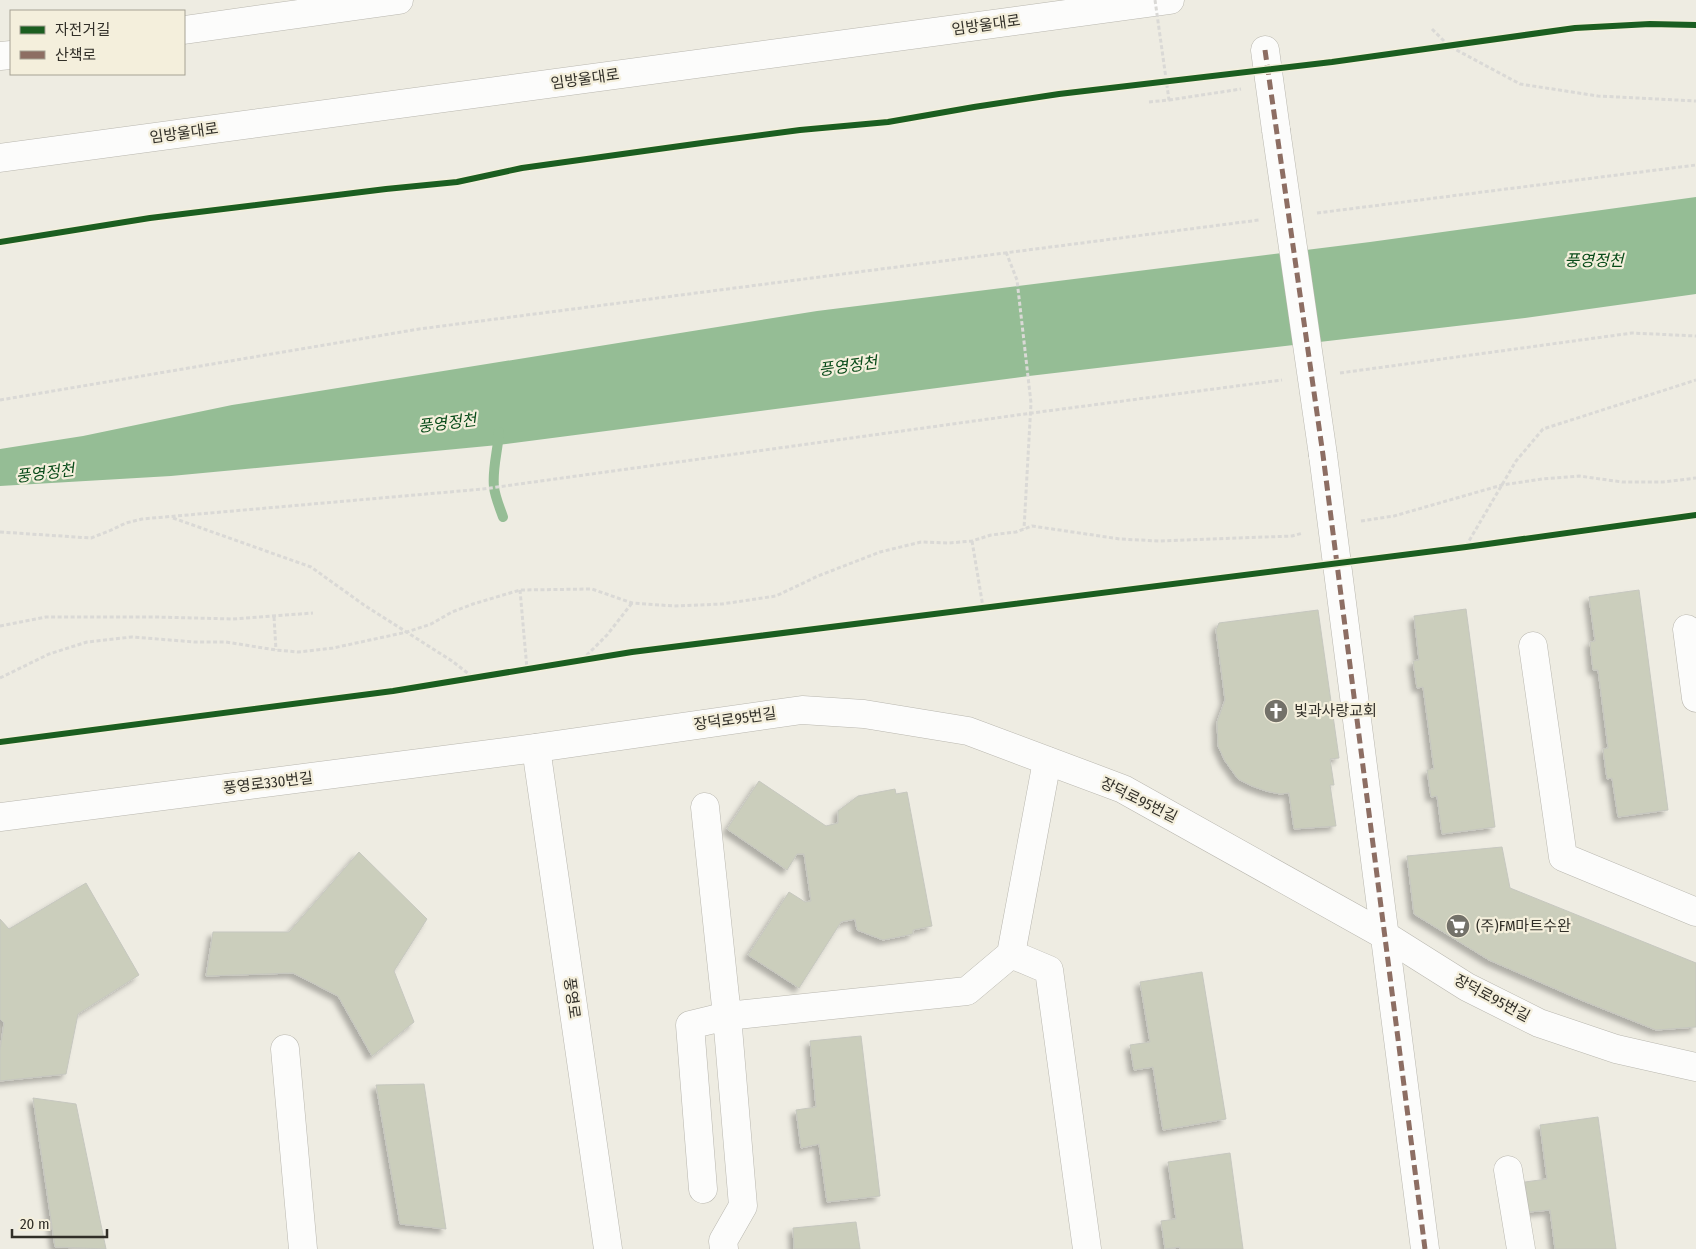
<svg xmlns="http://www.w3.org/2000/svg" width="1696" height="1249" viewBox="0 0 1696 1249" font-family="'Fira Sans Condensed','Noto Sans KR',sans-serif">
	<defs>
		<filter id="shadow"><feDropShadow dx="-4.5" dy="4.5" stdDeviation="2.5" flood-color="#0004"/></filter>
	</defs>
	<rect width="100%" height="100%" fill="#eeece2"/>
	<!-- water -->
	<polygon fill="#95bd95" points="1696,197 1696,294 1525,318 1029,376 498,445 171,476 0,486 0,449 83,436 232,405 817,311 1370,242"/>
	<g fill="none" stroke-linecap="round" stroke-linejoin="round">
		<!-- stream -->
		<path stroke="#95bd95" stroke-width="10" d="M 499,432 C 498,450 492,469 494,487 C 495,497 500,508 503,517"/>
	</g>
	<!-- building -->
	<g fill="#cbcebc" stroke="#c6c7bf" filter="url(#shadow)">
		<polygon points="1639,590 1668,810 1618,817 1612,778 1607,779 1603,749 1608,748 1598,670 1593,670 1590,642 1595,641 1589,597"/>
		<polygon points="1466,609 1495,827 1442,834 1437,796 1431,797 1427,770 1434,769 1423,687 1417,688 1413,661 1419,660 1414,616"/>
		<polygon points="1318,610 1339,758 1330,759 1334,785 1330,785 1336,826 1294,829 1289,793 1280,794 1266,791 1252,786 1238,779 1225,761 1218,746 1217,722 1225,700 1216,630 1219,623"/>
		<polygon points="759,781 826,826 838,823 838,811 858,796 895,789 896,794 907,792 932,926 913,930 913,934 883,940 857,930 855,919 841,922 799,988 748,955 789,892 805,902 811,901 804,854 797,854 787,870 727,829"/>
		<polygon points="1502,847 1510,888 1696,963 1696,1027 1656,1030 1581,1000 1489,960 1414,914 1407,856"/>
		<polygon points="359,852 427,919 394,971 414,1022 372,1056 338,996 293,973 206,976 213,932 289,932"/>
		<polygon points="86,883 139,975 78,1014 66,1074 0,1081 0,1050 4,1023 0,1019 0,919 9,929"/>
		<polygon points="1202,972 1226,1119 1163,1130 1153,1067 1134,1070 1130,1045 1150,1042 1140,982"/>
		<polygon points="861,1036 880,1196 827,1202 819,1144 801,1148 796,1110 816,1107 810,1041"/>
		<polygon points="424,1084 446,1229 400,1224 376,1085"/>
		<polygon points="33,1098 76,1104 106,1249 55,1247"/>
		<polygon points="1598,1117 1616,1249 1555,1249 1550,1210 1529,1212 1525,1182 1547,1179 1540,1125"/>
		<polygon points="1230,1153 1243,1249 1180,1249 1180,1247 1165,1249 1161,1221 1176,1219 1168,1162"/>
		<polygon points="856,1222 860,1249 794,1249 793,1228"/>
	</g>
	<g fill="none" stroke-linecap="round" stroke-linejoin="round">
		<!-- minor casing -->
		<g stroke="#b9b7af" stroke-width="29">
			<g id="minor">
				<polyline points="1265,50 1276,130"/>
				<polyline points="1323,455 1425,1249"/>
				<polyline points="1687,629 1696,698"/>
				<polyline points="1533,646 1563,857 1696,912"/>
				<polyline points="536,748 608,1249"/>
				<polyline points="705,807 727,1016 967,991 1011,954 1047,761"/>
				<polyline points="0,817 536,748 802,710 864,714 968,731 1123,789 1386,936 1467,987 1539,1023 1616,1049 1696,1067"/>
				<polyline points="1011,954 1049,970 1087,1249"/>
				<polyline points="285,1049 303,1249"/>
				<polyline points="1508,1170 1521,1249"/>
				<polyline points="703,1189 690,1025 727,1016 743,1206 723,1241 724,1249"/>
			</g>
		</g>
		<!-- major casing -->
		<g stroke="#b9b7af" stroke-width="29">
			<g id="major">
				<polyline points="184,30 399,0"/>
				<polyline points="0,56 11,55"/>
				<polyline points="0,158 1170,0"/>
			</g>
		</g>
		<!-- path -->
		<g stroke="#dad9d6" stroke-width="3" stroke-dasharray="4 2.5" stroke-linecap="butt">
			<polyline points="1432,29 1449,46 1520,84 1598,96 1696,101"/>
			<polyline points="1169,100 1241,89"/>
			<polyline points="1317,213 1696,165"/>
			<polyline points="1006,252 1017,280 1031,403 1024,529"/>
			<polyline points="1340,373 1632,333 1696,336"/>
			<polyline points="0,400 419,329 1259,220"/>
			<polyline points="173,518 311,567 364,605 452,661 474,678"/>
			<polyline points="1361,521 1394,516 1502,485 1542,479 1579,476 1622,482 1663,482 1696,478"/>
			<polyline points="0,532 91,538 109,531 126,523 142,519 483,489 1032,413 1282,380"/>
			<polyline points="972,541 983,607"/>
			<polyline points="1466,546 1516,461 1543,429 1696,380"/>
			<polyline points="1367,559 1696,515"/>
			<polyline points="520,590 527,669"/>
			<polyline points="274,617 276,650"/>
			<polyline points="0,626 46,617 155,617 233,619 313,613"/>
			<polyline points="582,660 607,635 632,603"/>
			<polyline points="0,678 49,654 87,642 132,637 195,642 226,642 276,650 298,652 333,648 407,632 431,624 452,612 473,604 520,590 592,589 632,603 674,606 722,604 776,596 818,576 880,552 921,542 949,543 972,541 991,535 1016,532 1032,526 1120,539 1159,541 1292,536 1303,533"/>
			<polyline points="0,742 393,691 632,652 1306,566"/>
		</g>
		<!-- minor -->
		<use href="#minor" stroke="#fcfcfb" stroke-width="28"/>
		<!-- major -->
		<use href="#major" stroke="#fcfcfb" stroke-width="28"/>
		<!-- minor-bridge casing -->
		<g stroke="#b9b7af" stroke-width="29" stroke-linecap="butt">
			<polyline id="minor-bridge" points="1276,130 1323,455"/>
		</g>
		<!-- path-bridge -->
		<polyline stroke="#dad9d6" stroke-width="3" stroke-dasharray="4 2.5" stroke-linecap="butt" points="1149,102 1169,100 1155,0"/>
		<!-- minor-bridge -->
		<use href="#minor-bridge" stroke="#fcfcfb" stroke-width="28"/>
		<!-- quiet -->
		<polyline stroke="#8d6e63" stroke-width="5" stroke-dasharray="10 5" stroke-linecap="butt" points="1265,50 1323,455 1425,1249"/>
		<!-- cycleway casing -->
		<g stroke="#f4efdc" stroke-width="9">
			<g id="cycleway">
				<polyline points="0,242 150,218 386,189 457,182 522,168 709,142 800,130 888,122 974,107 1059,94 1332,62 1575,28 1650,24 1696,25"/>
				<polyline points="0,742 393,691 632,652 1466,547 1696,515"/>
			</g>
		</g>
		<!-- cycleway -->
		<use href="#cycleway" stroke="#1b5e20" stroke-width="6"/>
	</g>
	<!-- icons -->
	<defs>
		<g id="church-disc" transform="scale(1.25)"><circle r="9.5" fill="#737169" stroke="#f4efdc"/><path d="M-1.2-6h2.4v3.5h3.3v2.4h-3.3V6h-2.4V-.1h-3.3v-2.4h3.3Z" fill="#fff"/></g>
		<g id="supermarket-disc" transform="scale(1.25)"><circle r="9.5" fill="#737169" stroke="#f4efdc"/><path d="M-6-5.5h2.5l.6 2H6L4.5 2H-2.5L-4.4-4H-6ZM-1.5 3.2a1.3 1.3 0 1 0 .1 0ZM3 3.2a1.3 1.3 0 1 0 .1 0Z" fill="#fff"/></g>
	</defs>
	<g fill-rule="evenodd">
		<use href="#church-disc" x="1276" y="711"/>
		<use href="#supermarket-disc" x="1458" y="926"/>
	</g>
	<g text-anchor="middle" dominant-baseline="central" stroke-width="4.5" stroke-linejoin="round" paint-order="stroke">
		<!-- street labels -->
		<g font-size="15" fill="#312f28" stroke="#f4efdc">
			<text transform="translate(986 25) rotate(-8)">임방울대로</text>
			<text transform="translate(585 79) rotate(-8)">임방울대로</text>
			<text transform="translate(184 133) rotate(-8)">임방울대로</text>
			<text transform="translate(735 719) rotate(-8)">장덕로95번길</text>
			<text transform="translate(268 783) rotate(-7)">풍영로330번길</text>
			<text transform="translate(1139 800) rotate(26)">장덕로95번길</text>
			<text transform="translate(572 998) rotate(82)">풍영로</text>
			<text transform="translate(1492 998) rotate(28)">장덕로95번길</text>
		</g>
		<!-- poi labels -->
		<g font-size="15" fill="#312f28" stroke="#f4efdc" text-anchor="start">
			<text x="1294" y="711">빛과사랑교회</text>
			<text x="1476" y="926">(주)FM마트수완</text>
		</g>
		<!-- water labels -->
		<g font-size="16" font-style="italic" fill="#084b19" stroke="#f4efdc">
			<text x="1594" y="260">풍영정천</text>
			<text transform="translate(848 366) rotate(-8)">풍영정천</text>
			<text transform="translate(447 423) rotate(-7)">풍영정천</text>
			<text transform="translate(45 473) rotate(-7)">풍영정천</text>
		</g>
	</g>
	<!-- legend -->
	<rect x="10" y="10" width="175" height="65" fill="#f4efdc" stroke="#a6a294"/>
	<rect x="20" y="26" width="25" height="8" fill="#1b5e20" stroke="#a6a294"/>
	<text x="55" y="35" font-size="15" fill="#312f28">자전거길</text>
	<rect x="20" y="51" width="25" height="8" fill="#8d6e63" stroke="#a6a294"/>
	<text x="55" y="60" font-size="15" fill="#312f28">산책로</text>
	<!-- scale -->
	<path d="M12 1229v8h95v-8" fill="none" stroke="#312f28" stroke-width="2.5"/>
	<text x="20" y="1229" font-size="15" fill="#312f28" stroke="#f4efdc" stroke-width="4" paint-order="stroke">20 m</text>
</svg>
